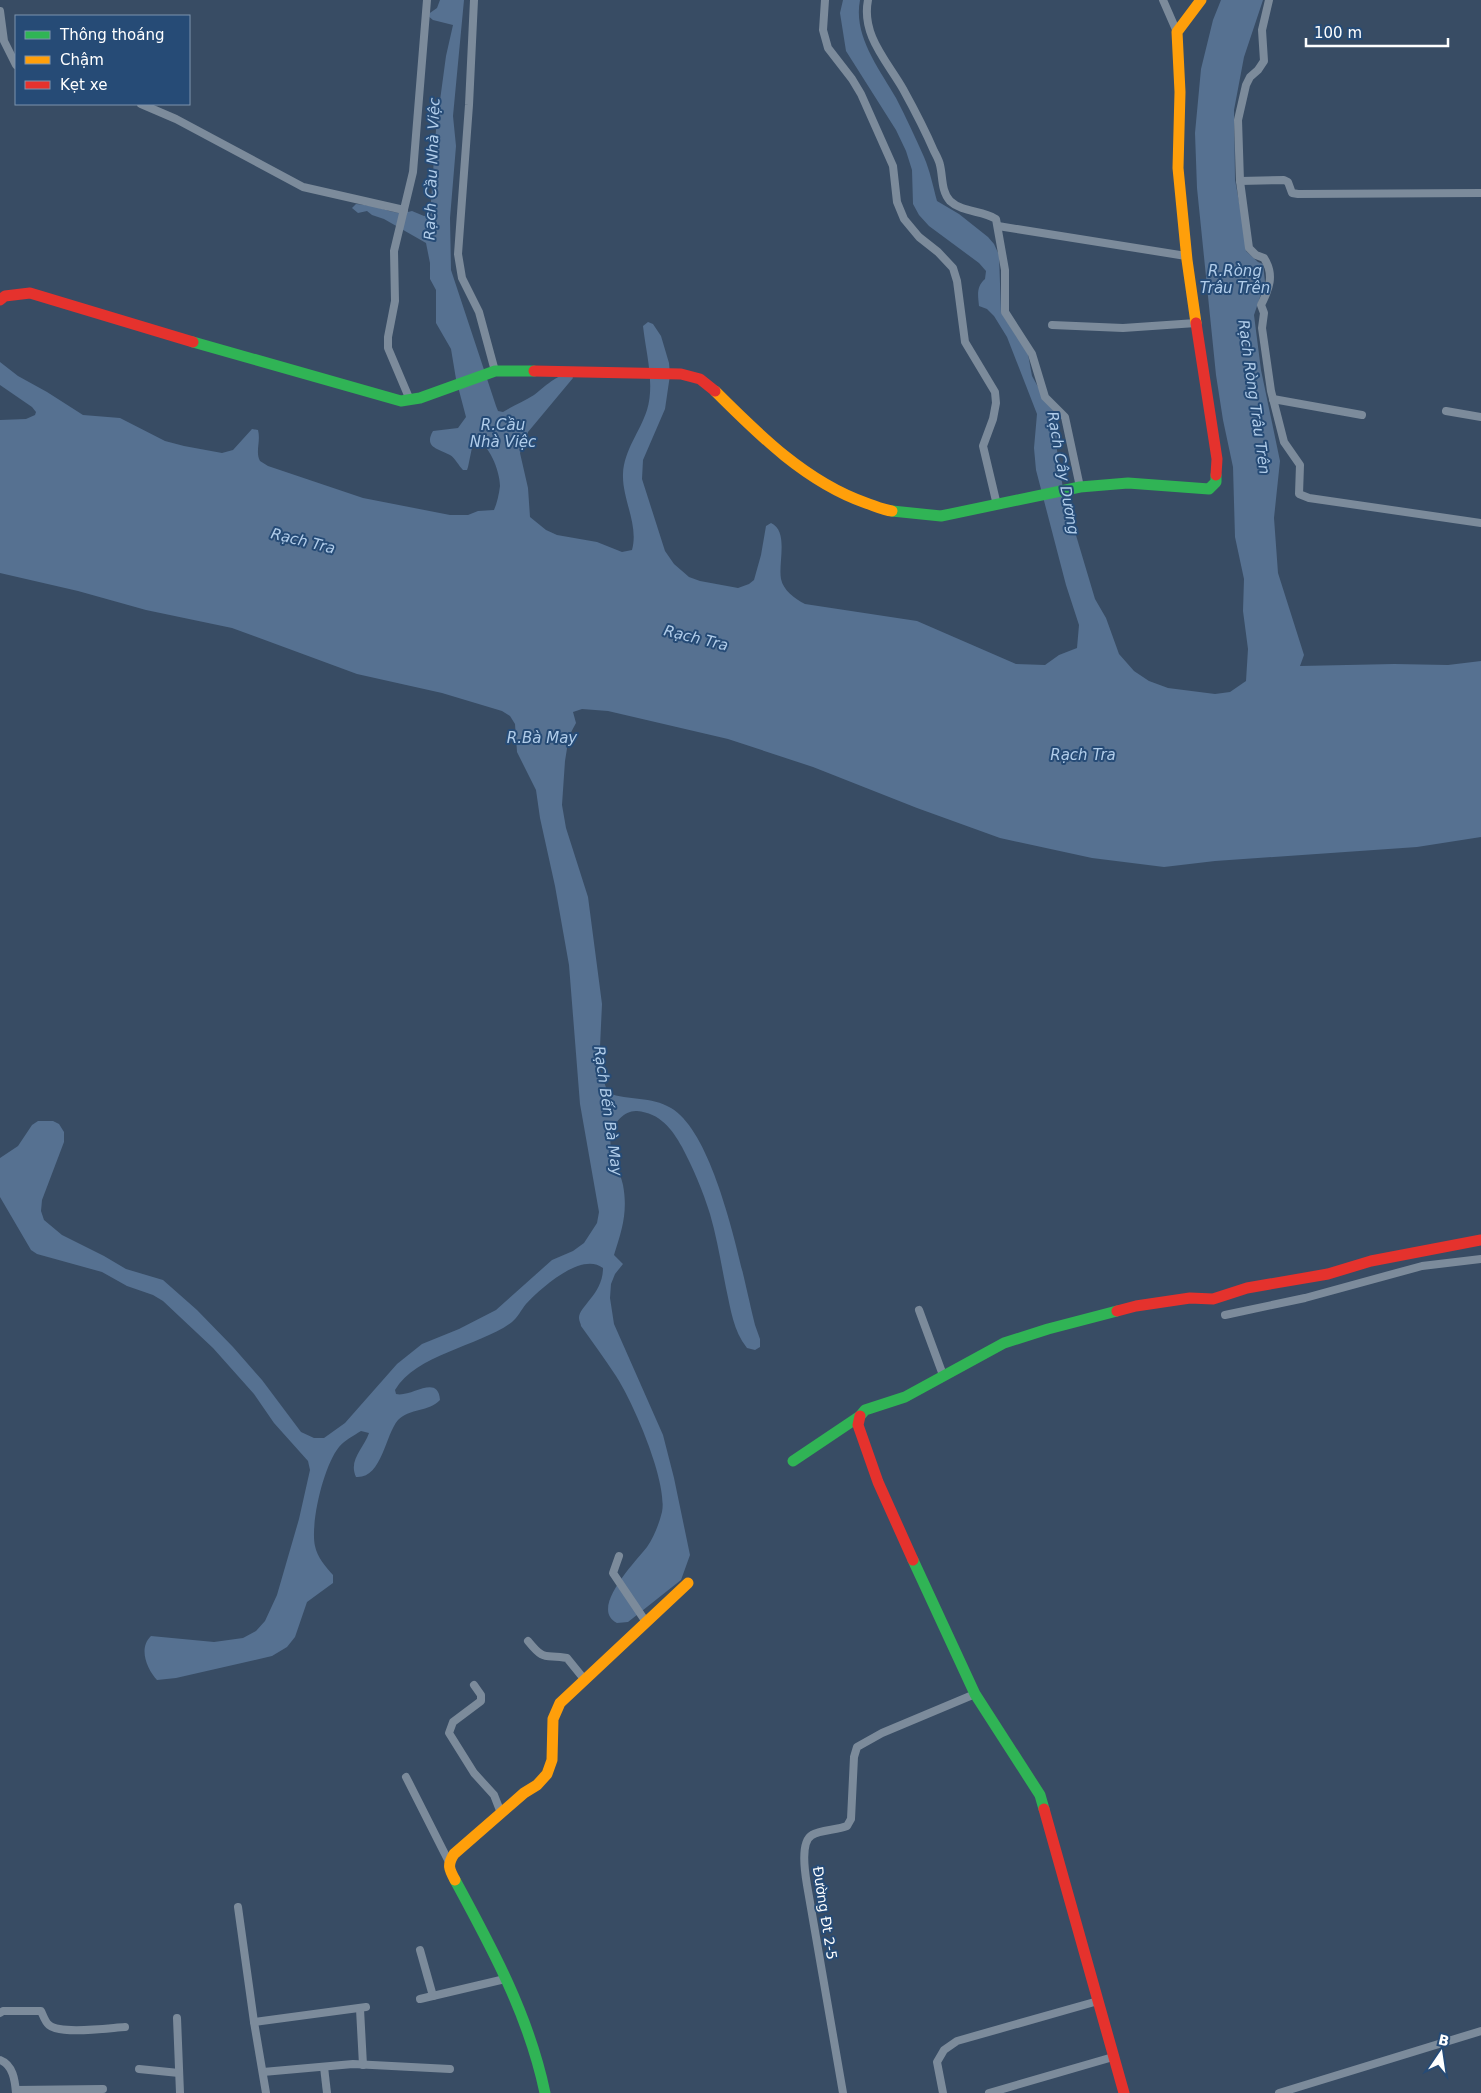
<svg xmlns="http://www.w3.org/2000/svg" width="1481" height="2093" viewBox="0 0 1481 2093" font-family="'DejaVu Sans',sans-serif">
	<rect width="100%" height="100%" fill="#384c64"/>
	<!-- water -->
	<path fill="#567191" d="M 440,0 L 464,0 L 453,116 L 456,146 L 450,218 L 451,270 L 496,406 L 498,411 L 503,412 C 513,406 524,401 534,395 C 545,387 556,374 571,374 L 573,378 L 528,432 L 520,453 L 528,488 L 530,517 L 546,530 L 557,535 L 597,542 L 622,552 L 632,550 C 639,525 622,499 623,474 C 624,450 640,432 647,410 C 655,384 646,353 643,326 L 648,322 L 653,324 L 661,336 L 669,363 L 670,375 L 665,409 L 643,460 L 642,479 L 665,551 L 674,564 L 689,577 L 700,581 L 738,588 L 749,584 L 754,580 L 761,555 L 766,526 L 771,523 C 789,531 778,563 781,579 C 783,590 795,599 805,604 L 917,621 L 1016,664 L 1045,665 L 1059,655 L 1077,648 L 1079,625 L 1066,585 L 1036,470 L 1034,448 L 1037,414 L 1007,337 L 994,316 L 987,309 L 979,306 C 978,295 976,287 985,279 L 986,271 L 979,263 L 929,226 L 919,215 L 913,204 L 912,170 L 906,151 L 896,130 L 846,51 L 840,13 L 843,0 L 860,0 C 853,36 879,68 896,98 C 906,117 915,137 924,157 C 930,171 933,186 937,201 L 959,214 L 988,237 L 994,244 L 999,255 L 1001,312 L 1028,354 L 1032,376 L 1047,403 L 1058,416 L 1057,450 L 1064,495 L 1095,599 L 1106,618 L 1119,654 L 1134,671 L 1149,681 L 1168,688 L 1215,694 L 1230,692 L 1246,681 L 1248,649 L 1243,611 L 1244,579 L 1235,537 L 1233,467 L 1223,420 L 1216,375 L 1197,188 L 1195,133 L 1201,69 L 1213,20 L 1221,0 L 1263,0 L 1244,57 L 1234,110 L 1235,180 L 1244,228 L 1246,251 L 1258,262 L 1263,264 L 1265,282 L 1254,315 L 1261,370 L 1280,461 L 1274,518 L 1278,573 L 1304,655 L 1300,666 L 1394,664 L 1448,665 L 1481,661 L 1481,837 L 1417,847 L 1215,861 L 1164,867 L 1092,858 L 1000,838 L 917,808 L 813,767 L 728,739 L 608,711 L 582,709 L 573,712 L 576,723 L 569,736 L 565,761 L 562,805 L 566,828 L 588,897 L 602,1004 L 599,1068 L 608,1093 C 629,1101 651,1096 671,1108 C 717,1135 742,1273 755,1325 L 760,1339 L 760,1347 L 755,1350 L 747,1348 C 733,1330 731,1310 726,1288 C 721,1263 717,1238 710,1214 C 703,1191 693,1168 682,1147 C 672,1129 660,1113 637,1111 C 625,1110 614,1122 611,1134 C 607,1149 620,1170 623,1185 C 628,1212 622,1230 614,1255 L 623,1264 L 615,1274 L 611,1284 L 610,1298 L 614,1324 L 663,1435 L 674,1478 L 690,1555 L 681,1580 L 628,1622 L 617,1623 C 588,1609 638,1559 647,1547 C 654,1537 659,1524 662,1512 C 668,1482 633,1402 616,1376 C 605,1359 593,1343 581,1326 C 581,1324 579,1321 579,1318 C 579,1306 603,1294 603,1268 C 582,1251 541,1288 526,1304 C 521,1310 518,1317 512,1322 C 480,1346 416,1354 395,1390 L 396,1394 C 411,1398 438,1373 440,1400 C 429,1412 410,1408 398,1420 C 385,1435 382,1479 356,1477 C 348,1460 364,1448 369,1433 L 361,1431 C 353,1436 345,1440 339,1447 C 324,1465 310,1523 315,1546 C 317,1557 326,1567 333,1575 L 333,1583 L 307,1602 L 295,1637 L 287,1647 L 272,1656 L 176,1678 L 157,1680 C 147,1669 138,1648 151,1636 L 214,1642 L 243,1638 L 256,1631 L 265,1621 L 277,1595 L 299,1519 L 310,1470 L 308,1461 L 274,1423 L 254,1394 L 213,1348 L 163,1301 L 153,1295 L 127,1286 L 102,1272 L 37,1254 L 31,1250 L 0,1197 L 0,1158 L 18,1146 L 32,1125 L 38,1121 L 53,1121 L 59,1124 L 64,1132 L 64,1142 L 42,1200 L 41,1211 L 44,1220 L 62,1235 L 104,1256 L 126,1269 L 163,1280 L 197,1310 L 233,1347 L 262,1380 L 301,1432 L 314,1438 L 324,1438 L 345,1423 L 397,1364 L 422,1344 L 459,1329 L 496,1310 L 552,1260 L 573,1251 L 584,1243 L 597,1223 L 599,1212 L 580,1104 L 569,965 L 555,886 L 540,818 L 536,790 L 517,752 L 515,724 L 510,716 L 502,711 L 442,693 L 357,674 L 232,628 L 146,610 L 78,591 L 0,573 L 0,420 L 26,419 L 35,415 L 36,412 L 32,407 L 0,385 L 0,362 L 18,376 L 47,392 L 83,415 L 120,418 L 165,441 L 184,446 L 222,453 L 233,450 L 252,429 L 258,430 C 261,441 255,452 260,461 L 268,466 L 363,498 L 450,515 L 468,515 L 478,511 L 494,510 C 497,503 499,494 500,486 C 500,471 489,443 474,438 L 468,467 L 467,470 L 463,470 C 459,466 455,458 450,455 C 440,449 423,448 433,431 L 458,428 L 466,417 L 456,379 L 451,349 L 436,323 L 436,290 L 430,279 L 430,263 L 426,243 L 384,219 L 372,215 L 367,211 L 358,213 L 352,208 L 356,204 C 362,205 370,205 376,207 C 390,211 398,215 412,211 L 424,216 L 430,215 L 436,130 L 446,56 L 453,25 L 433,20 L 427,15 L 437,8 Z"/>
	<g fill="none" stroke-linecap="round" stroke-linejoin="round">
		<!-- street -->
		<g stroke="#7c8b9b" stroke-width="8">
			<polyline points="474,0 469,105 458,254 462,278 479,312 495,371"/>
			<polyline points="825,0 823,30 828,48 852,79 861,94 893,166 897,202 904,219 919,237 938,252 953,268 957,281 965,342 995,392 996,403 993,419 983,446 997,505"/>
			<path d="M 868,0 C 861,35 887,61 903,89 C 914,109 925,130 934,151 C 936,155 939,160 940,165 C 943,177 941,191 950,201 C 963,213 982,210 996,219 L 1005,270 L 1005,312 L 1032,354 L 1045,397 L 1065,417 L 1080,487"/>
			<polyline points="1163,0 1177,32"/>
			<path d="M 1269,0 L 1262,30 L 1264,61 L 1258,70 L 1250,77 L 1246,85 L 1238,120 L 1240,181 L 1249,248 L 1256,255 L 1264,258 C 1275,275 1269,289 1261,305 L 1264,313 L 1262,328 L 1271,391 L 1284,442 L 1300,465 L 1299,494 L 1309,498 L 1481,523"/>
			<polyline points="0,11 4,41 16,65"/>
			<polyline points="141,104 176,119 303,187 404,210"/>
			<polyline points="1240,181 1284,180 1288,182 1292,193 1298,194 1481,193"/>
			<polyline points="998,226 1186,256"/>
			<polyline points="1052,325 1123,328 1196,323"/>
			<polyline points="1273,399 1362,415"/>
			<polyline points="410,400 388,348 388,337 395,301 394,251 413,172 427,0"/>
			<polyline points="1446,411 1481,417"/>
			<polyline points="919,1310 943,1375"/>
			<polyline points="1225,1315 1305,1298 1422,1266 1481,1259"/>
			<polyline points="619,1556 613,1573 646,1622"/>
			<path d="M 528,1641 C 545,1662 544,1654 567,1658 L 584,1679"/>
			<polyline points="474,1685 481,1695 481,1701 453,1722 449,1733 474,1773 494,1795 501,1813"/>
			<polyline points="406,1777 449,1862"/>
			<polyline points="238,1907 254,2022"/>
			<polyline points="420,1950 433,1996"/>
			<polyline points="420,1999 505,1979"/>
			<polyline points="360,2009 363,2065"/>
			<path d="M 0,2013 L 3,2011 L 41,2011 C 43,2015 45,2022 49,2025 C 60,2035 109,2028 125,2027"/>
			<polyline points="177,2018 180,2093"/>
			<path d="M 0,2060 C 13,2065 15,2080 16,2093"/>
			<polyline points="324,2067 327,2093"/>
			<polyline points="139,2069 179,2073"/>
			<polyline points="263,2072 353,2064 450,2069"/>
			<polyline points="16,2090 103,2089"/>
			<polyline points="266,2093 254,2022 366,2007"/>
			<path d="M 843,2093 L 807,1885 C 805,1873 800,1842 812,1835 C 820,1830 837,1830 847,1826 L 851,1819 L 854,1757 L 857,1747 L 882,1733 L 975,1694"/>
			<polyline points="943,2093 937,2062 944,2050 957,2041 1098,2001"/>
			<polyline points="989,2093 1113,2057"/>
			<polyline points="1279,2093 1481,2031"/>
		</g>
		<!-- fast -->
		<g stroke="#30b455" stroke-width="11">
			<polyline points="193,342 401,401 420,398 495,371 534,371"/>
			<polyline points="892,511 941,516 1080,487 1128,483 1209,489 1216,482 1216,475"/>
			<polyline points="793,1461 860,1416 865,1410 905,1397 1004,1343 1048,1329 1117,1311"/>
			<polyline points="913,1560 975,1694 1040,1795 1044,1809"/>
			<path d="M 455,1880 C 492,1948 529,2016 545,2093"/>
		</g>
		<!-- slow -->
		<g stroke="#ff9f0a" stroke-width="11">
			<polyline points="1196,323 1187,260 1178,168 1180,92 1177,32 1201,0"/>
			<path d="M 715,391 C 759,435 806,482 866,503 C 875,506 883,510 892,511"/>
			<path d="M 455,1880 C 449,1869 447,1865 454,1854 L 524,1793 L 537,1785 L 547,1774 L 552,1760 L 553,1719 L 560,1703 L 688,1583"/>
		</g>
		<!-- jam -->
		<g stroke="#e5322d" stroke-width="11">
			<polyline points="0,300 5,296 30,293 193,342"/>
			<polyline points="1196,323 1217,459 1216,475"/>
			<polyline points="534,371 681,374 700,379 715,391"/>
			<polyline points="1117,1311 1136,1306 1190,1298 1213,1299 1247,1288 1328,1274 1371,1261 1481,1240"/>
			<polyline points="860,1416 858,1425 878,1482 913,1560"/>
			<polyline points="1044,1809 1124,2093"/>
		</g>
	</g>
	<g text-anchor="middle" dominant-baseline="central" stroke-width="4" stroke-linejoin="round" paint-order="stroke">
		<!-- street labels -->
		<g font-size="14" fill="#fff" stroke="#264b76">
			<text transform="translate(825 1913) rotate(81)">Đường Đt 2-5</text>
		</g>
		<!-- water labels -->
		<g font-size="15" font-style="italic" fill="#b1cdea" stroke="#264b76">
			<text transform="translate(432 169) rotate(-88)">Rạch Cầu Nhà Việc</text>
			<text x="1235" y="271">R.Ròng<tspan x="1235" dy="17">Trâu Trên</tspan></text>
			<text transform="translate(1254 397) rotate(82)">Rạch Ròng Trâu Trên</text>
			<text x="503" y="425">R.Cầu<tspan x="503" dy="17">Nhà Việc</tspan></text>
			<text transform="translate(1063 473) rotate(80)">Rạch Cây Dương</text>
			<text transform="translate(303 541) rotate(14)">Rạch Tra</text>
			<text transform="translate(696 638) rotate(14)">Rạch Tra</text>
			<text x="542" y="738">R.Bà May</text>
			<text x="1083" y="755">Rạch Tra</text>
			<text transform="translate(608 1111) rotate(82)">Rạch Bến Bà May</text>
		</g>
	</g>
	<!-- legend -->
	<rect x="15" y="15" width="175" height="90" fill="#264b76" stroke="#7d93ad"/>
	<rect x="25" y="31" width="25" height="8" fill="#30b455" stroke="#7d93ad"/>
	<text x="60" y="40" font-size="15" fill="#ffffff">Thông thoáng</text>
	<rect x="25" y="56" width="25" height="8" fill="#ff9f0a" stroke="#7d93ad"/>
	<text x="60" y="65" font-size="15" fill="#ffffff">Chậm</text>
	<rect x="25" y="81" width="25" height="8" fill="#e5322d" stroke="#7d93ad"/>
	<text x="60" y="90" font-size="15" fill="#ffffff">Kẹt xe</text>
	<!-- north arrow -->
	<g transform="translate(1441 2053) rotate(13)" stroke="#264b76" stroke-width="4" paint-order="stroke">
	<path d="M0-4L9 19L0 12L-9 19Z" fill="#ffffff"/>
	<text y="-8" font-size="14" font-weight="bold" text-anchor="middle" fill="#ffffff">B</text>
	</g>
	<!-- scale -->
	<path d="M1306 38v8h142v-8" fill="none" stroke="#ffffff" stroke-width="2.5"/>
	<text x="1314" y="38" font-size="15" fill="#ffffff" stroke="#264b76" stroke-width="4" paint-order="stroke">100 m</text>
</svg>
